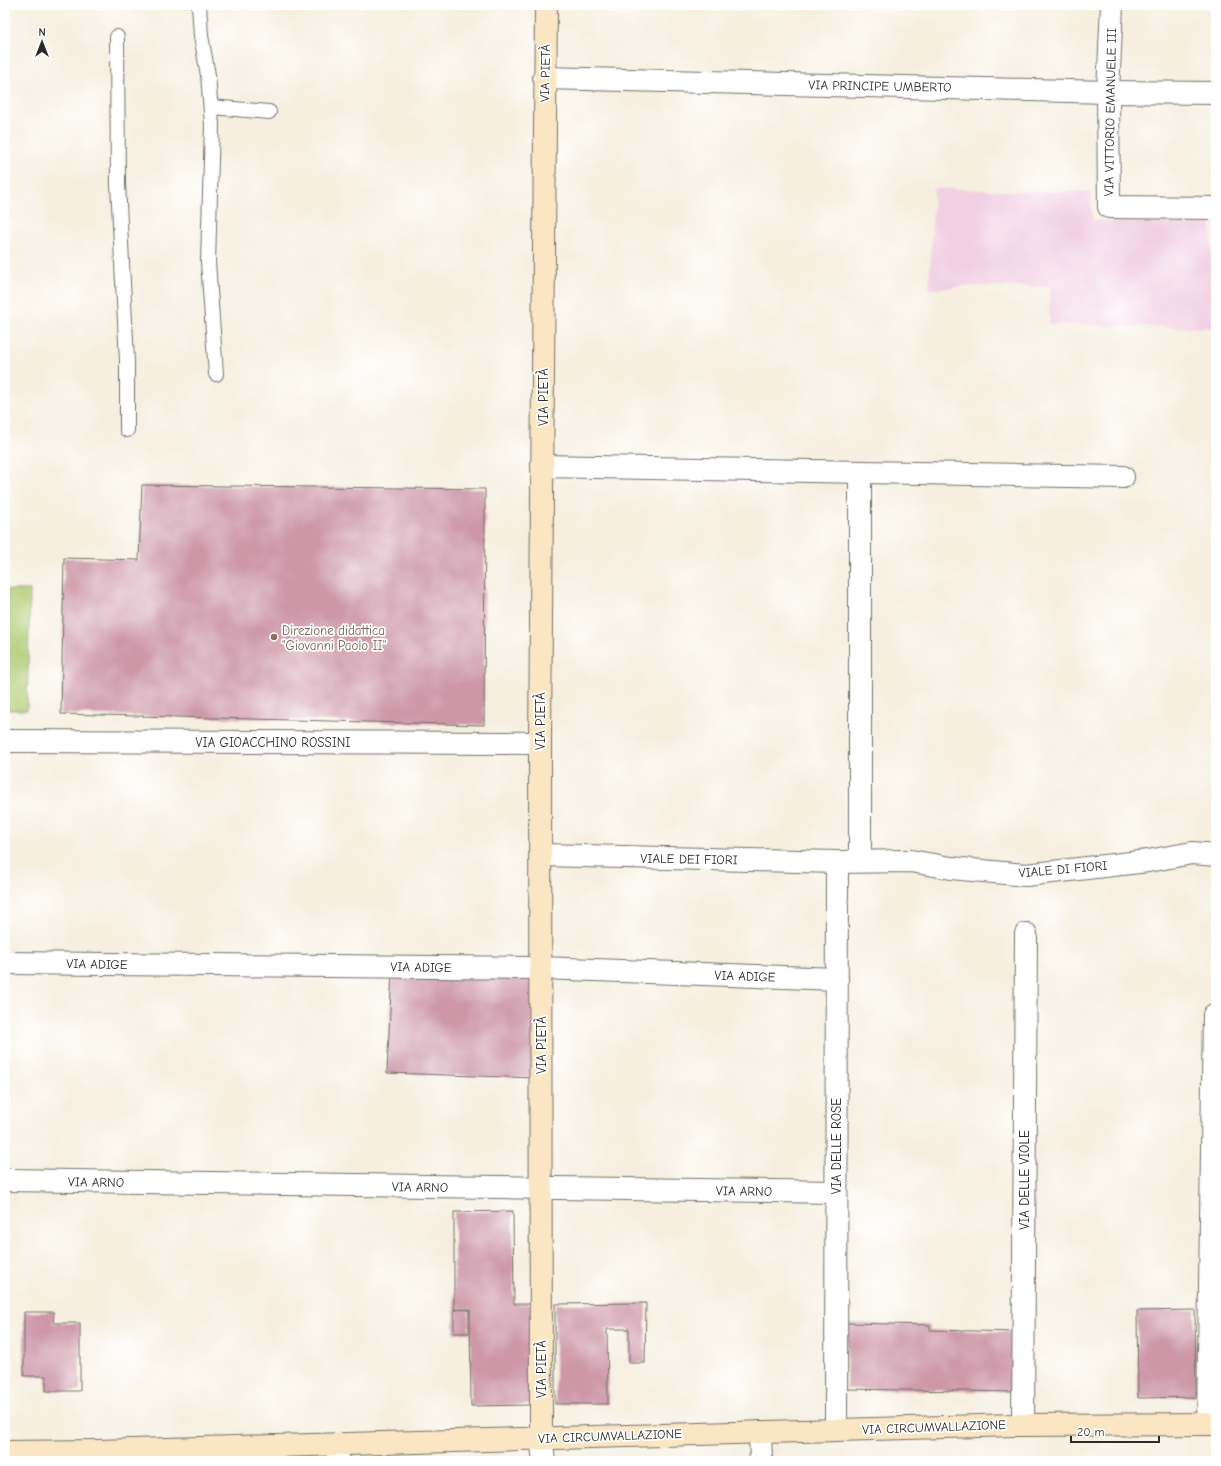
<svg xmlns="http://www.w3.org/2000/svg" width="1221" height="1466" viewBox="0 0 1221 1466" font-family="'Comic Neue',sans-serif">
	<rect width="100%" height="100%" fill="#fff"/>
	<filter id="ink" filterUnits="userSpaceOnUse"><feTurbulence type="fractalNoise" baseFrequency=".025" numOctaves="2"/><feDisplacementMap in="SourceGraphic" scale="8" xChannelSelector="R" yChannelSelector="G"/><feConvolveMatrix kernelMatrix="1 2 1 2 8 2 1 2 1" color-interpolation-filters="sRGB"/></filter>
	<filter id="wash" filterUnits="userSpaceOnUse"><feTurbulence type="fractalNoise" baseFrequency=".012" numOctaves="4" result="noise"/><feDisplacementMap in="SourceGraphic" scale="16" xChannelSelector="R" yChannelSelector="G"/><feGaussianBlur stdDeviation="0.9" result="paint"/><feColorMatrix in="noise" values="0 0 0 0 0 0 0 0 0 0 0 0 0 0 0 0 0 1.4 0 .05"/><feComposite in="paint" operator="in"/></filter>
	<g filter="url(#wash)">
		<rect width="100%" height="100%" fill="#f6efdf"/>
		<!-- built -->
		<polygon fill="#f1d0e3" points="934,188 1036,192 1090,191 1093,220 1211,224 1214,328 1049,324 1050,287 965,286 929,290"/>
		<!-- green -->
		<polygon fill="#adc86e" stroke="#6c7a4c" points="5,590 30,590 27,710 5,710"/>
		<g id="blocks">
			<!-- building -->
			<g fill="#cd97a8">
				<polygon points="142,485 485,489 484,725 61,714 64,558 139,560"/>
				<polygon points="392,971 533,973 537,1078 387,1073"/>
				<polygon points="513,1211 514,1304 531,1304 532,1405 471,1406 470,1309 454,1309 454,1212"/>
				<polygon points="646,1303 645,1363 629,1363 629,1329 607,1329 608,1404 555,1404 555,1304"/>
				<rect x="454" y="1310" width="15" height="23"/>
				<polygon points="1195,1310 1196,1397 1138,1398 1137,1311"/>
				<polygon points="24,1312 54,1312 53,1323 80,1323 80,1391 46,1391 46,1376 24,1376"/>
				<polygon points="847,1323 930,1325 930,1330 1019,1332 1018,1392 846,1389"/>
			</g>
		</g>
	</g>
	<g filter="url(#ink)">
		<use href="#blocks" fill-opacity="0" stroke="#72706a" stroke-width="1"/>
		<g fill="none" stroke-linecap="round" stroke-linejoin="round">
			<!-- lane casing -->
			<g stroke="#72706a" stroke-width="16">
				<g id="lane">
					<polyline points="199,5 201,36 208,75 212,125 208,262 216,374"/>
					<polyline points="117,37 118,184 127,361 127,430"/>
					<polyline points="211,107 269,112"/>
				</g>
			</g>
			<!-- street casing -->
			<g stroke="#72706a" stroke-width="24">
				<g id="street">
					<polyline points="1112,5 1108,92 1109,207 1216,208"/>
					<polyline points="544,78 1108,92 1216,93"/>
					<polyline points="542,466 1123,477"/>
					<polyline points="860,472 860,861"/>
					<polyline points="5,741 540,743"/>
					<polyline points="541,855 837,862 911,861 951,868 1026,875 1148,861 1192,853 1216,855"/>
					<polyline points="5,963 541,968 837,979"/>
					<polyline points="5,1180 836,1192"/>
					<polyline points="1208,1423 1214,1015"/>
					<polyline points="1023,1425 1026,934"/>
					<polyline points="836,1430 837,862"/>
					<polyline points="760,1432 761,1461"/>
					<polyline points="541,1438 544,1461"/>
					<polyline points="337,1444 338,1461"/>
				</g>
			</g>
			<!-- secondary casing -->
			<g stroke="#72706a" stroke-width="24">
				<g id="secondary">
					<polyline points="541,1438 540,743 546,5"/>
					<polyline points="5,1452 97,1451 1015,1425 1216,1424"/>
				</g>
			</g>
			<!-- lane -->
			<use href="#lane" stroke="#fff" stroke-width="14"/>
			<!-- street -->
			<use href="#street" stroke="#fff" stroke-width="22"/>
			<!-- secondary -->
			<use href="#secondary" stroke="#fbe6c4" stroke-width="22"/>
		</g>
	</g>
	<!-- markers -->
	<circle fill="#8d6e63" stroke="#fff" stroke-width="1.5" cx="274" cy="637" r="4"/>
	<g text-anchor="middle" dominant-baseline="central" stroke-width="3.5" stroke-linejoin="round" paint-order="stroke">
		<!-- street labels -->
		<g font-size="13" fill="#2b2b2b" stroke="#fff">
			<text transform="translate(545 73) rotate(-89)">VIA PIETÀ</text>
			<text transform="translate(880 86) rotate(1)">VIA PRINCIPE UMBERTO</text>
			<text transform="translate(1110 112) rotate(-89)">VIA VITTORIO EMANUELE III</text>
			<text transform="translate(543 397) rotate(-90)">VIA PIETÀ</text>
			<text transform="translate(540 721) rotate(-90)">VIA PIETÀ</text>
			<text x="273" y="742">VIA GIOACCHINO ROSSINI</text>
			<text transform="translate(689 859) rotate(1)">VIALE DEI FIORI</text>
			<text transform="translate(1063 869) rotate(-5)">VIALE DI FIORI</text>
			<text transform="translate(97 964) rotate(1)">VIA ADIGE</text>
			<text transform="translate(421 967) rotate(1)">VIA ADIGE</text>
			<text transform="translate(745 976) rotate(2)">VIA ADIGE</text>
			<text transform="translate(541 1045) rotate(-90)">VIA PIETÀ</text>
			<text transform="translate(836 1146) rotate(-90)">VIA DELLE ROSE</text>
			<text transform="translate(1024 1180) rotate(-90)">VIA DELLE VIOLE</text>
			<text transform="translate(96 1182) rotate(1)">VIA ARNO</text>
			<text transform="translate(420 1187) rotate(1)">VIA ARNO</text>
			<text transform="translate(744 1191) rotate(1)">VIA ARNO</text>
			<text transform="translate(541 1369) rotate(-90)">VIA PIETÀ</text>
			<text transform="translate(934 1427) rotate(-2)">VIA CIRCUMVALLAZIONE</text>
			<text transform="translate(610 1436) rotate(-2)">VIA CIRCUMVALLAZIONE</text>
		</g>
		<!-- education labels -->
		<g font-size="13" fill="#785e54" stroke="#fff" text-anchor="start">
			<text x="282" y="630">Direzione didattica<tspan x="282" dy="15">"Giovanni Paolo II"</tspan></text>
		</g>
	</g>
	<!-- margin -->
	<rect width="1221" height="1466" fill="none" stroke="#fff" stroke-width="20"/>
	<!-- north arrow -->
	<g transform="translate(42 42)" stroke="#ffffff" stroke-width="3" paint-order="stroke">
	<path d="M0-3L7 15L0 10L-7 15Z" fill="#2b2b2b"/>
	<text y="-6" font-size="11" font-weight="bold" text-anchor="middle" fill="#2b2b2b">N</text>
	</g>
	<!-- scale -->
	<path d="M1071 1436v6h88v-6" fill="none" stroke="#2b2b2b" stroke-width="2"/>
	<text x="1077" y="1436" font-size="12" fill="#2b2b2b" stroke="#ffffff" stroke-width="3" paint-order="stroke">20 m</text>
</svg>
